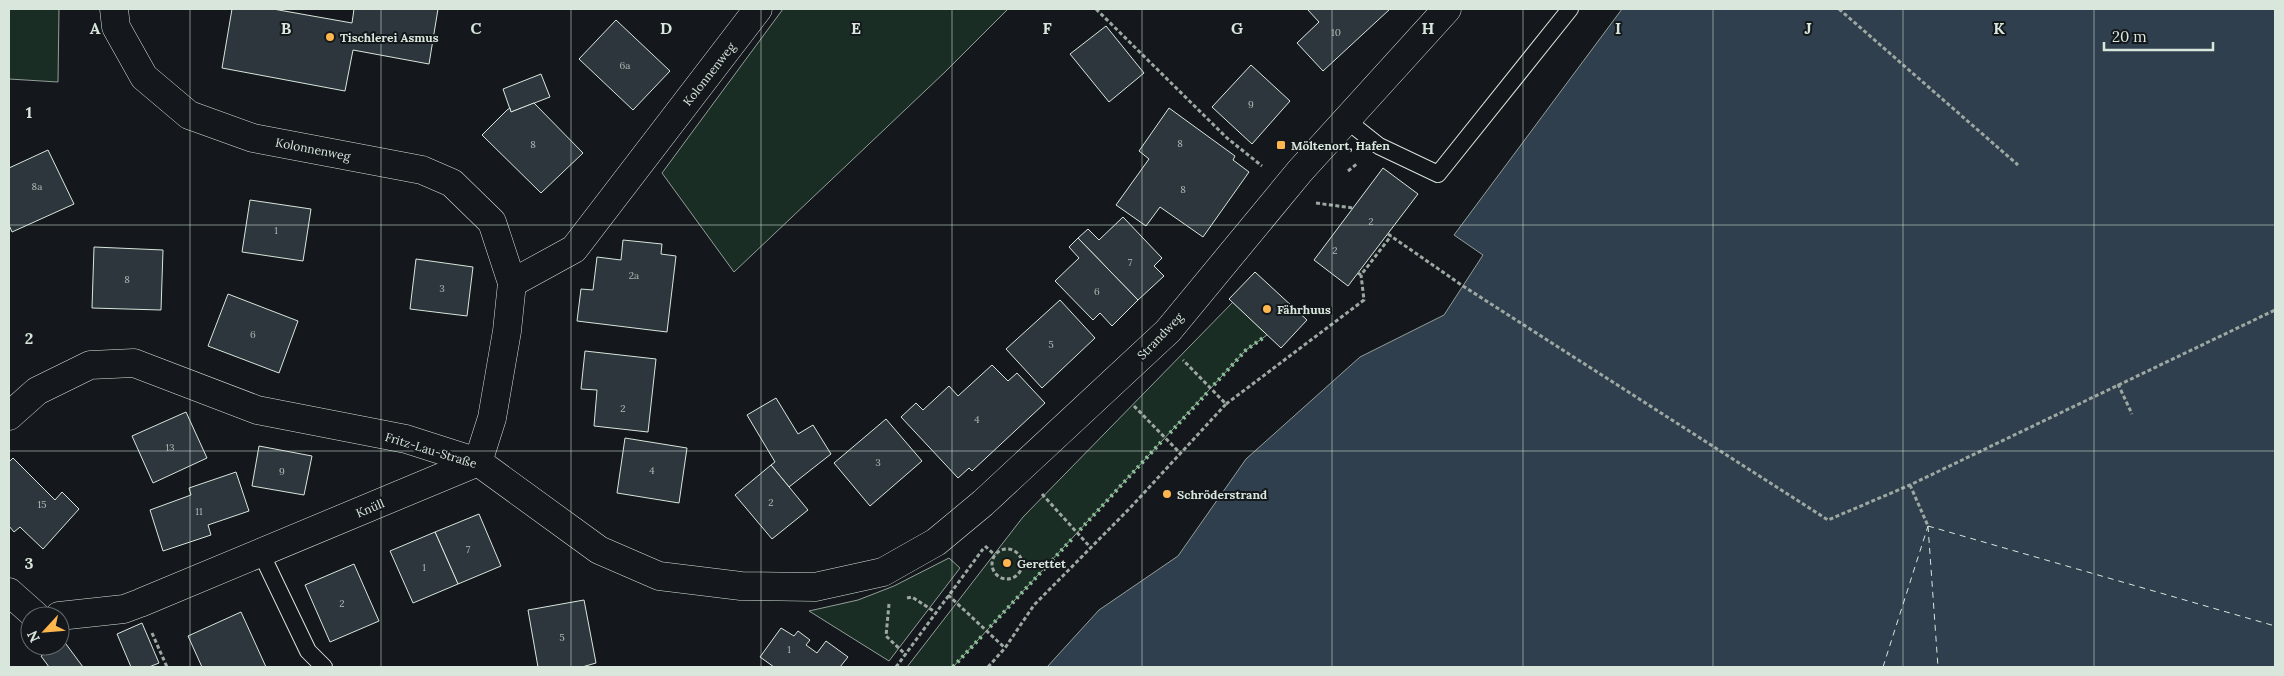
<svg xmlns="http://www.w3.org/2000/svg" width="2284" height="676" viewBox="0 0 2284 676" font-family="Lora,serif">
	<rect width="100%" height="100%" fill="#14181c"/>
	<!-- green -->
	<g fill="#1a2d24" stroke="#939e99">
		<polygon points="9,9 59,9 58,82 9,79"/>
		<polygon points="783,9 1008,9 945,72 734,272 662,173"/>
		<polygon points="1233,302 1267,335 1246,350 953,667 907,667 1023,517"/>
		<polygon points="949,558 960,568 889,661 809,611 858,600 894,586"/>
	</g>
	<!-- water -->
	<polygon fill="#2f3f4d" stroke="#939e99" points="1622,9 2275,9 2275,667 1047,667 1099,610 1178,556 1246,459 1360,357 1444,315 1483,255 1454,235"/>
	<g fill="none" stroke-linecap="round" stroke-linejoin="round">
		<!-- ferry -->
		<g stroke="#d8e6dc" stroke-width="1" stroke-dasharray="6 5" stroke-linecap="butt">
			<polyline points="1928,526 2275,626"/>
			<polyline points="1928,526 1938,667"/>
			<polyline points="1883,667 1928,526"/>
		</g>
	</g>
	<!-- building -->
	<g fill="#2c363c" stroke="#d8e6dc">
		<polygon points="232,9 273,9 352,23 354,9 438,9 429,64 353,50 345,91 222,68"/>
		<polygon points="1307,9 1390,9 1323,71 1297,43 1319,22"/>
		<polygon points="616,20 670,71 633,110 579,59"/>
		<polygon points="1106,26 1144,73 1109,102 1070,54"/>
		<polygon points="1251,65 1290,101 1252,144 1212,107"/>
		<polygon points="541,74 550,97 511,112 503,89"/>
		<polygon points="534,103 583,153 541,193 482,135 507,110 510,108 511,112"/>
		<polygon points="1169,108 1235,156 1233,160 1249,172 1203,237 1160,207 1146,226 1116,205 1149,159 1139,151"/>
		<polygon points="48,150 74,204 12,232 9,225 9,168"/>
		<polygon points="1383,168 1418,194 1348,286 1314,260"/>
		<polygon points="250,200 311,209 303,261 242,252"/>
		<polygon points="1123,217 1162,258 1154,266 1164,276 1138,300 1078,238 1088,229 1099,240"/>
		<polygon points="1078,238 1138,300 1112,326 1100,313 1093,320 1055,281 1079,258 1069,247"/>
		<polygon points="623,240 662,244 661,254 676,256 667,332 577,321 581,289 593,290 597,257 621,260"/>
		<polygon points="94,247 163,250 161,310 92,308"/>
		<polygon points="416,259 473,267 467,316 410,309"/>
		<polygon points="1255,272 1307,320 1281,348 1229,299"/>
		<polygon points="228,294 298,321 279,373 208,346"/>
		<polygon points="1060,300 1095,338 1042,388 1006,349"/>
		<polygon points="585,351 656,359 648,432 594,426 597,390 581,389"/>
		<polygon points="992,365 1008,381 1017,373 1045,403 972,471 969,468 958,478 901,417 916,403 923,410 949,386 958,396"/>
		<polygon points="776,398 798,434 813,425 831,454 789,487 771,465 775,462 747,415"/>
		<polygon points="186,412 207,458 153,483 132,436"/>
		<polygon points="886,419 922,461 870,506 834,463"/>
		<polygon points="625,438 687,448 679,503 617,493"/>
		<polygon points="259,446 312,456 304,495 252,486"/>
		<polygon points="13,458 55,500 62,492 79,509 43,549 20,527 14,532 9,526 9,462"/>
		<polygon points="771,465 808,510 772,539 735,495"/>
		<polygon points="236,472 249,511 208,525 211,535 163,551 150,510 191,495 189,488"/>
		<polygon points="479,514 501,566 458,584 435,532"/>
		<polygon points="435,532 458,584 413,603 390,551"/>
		<polygon points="354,564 379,621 330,642 305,585"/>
		<polygon points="584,600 596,663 582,667 538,667 528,610"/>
		<polygon points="241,612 266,667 202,667 188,636"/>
		<polygon points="142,623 159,663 149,667 131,667 117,634"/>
		<polygon points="781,628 794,636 798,631 810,640 806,645 817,653 826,641 848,657 840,667 774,667 760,657"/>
		<polygon points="63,640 83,667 49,667 41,656 55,646 60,646 60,642"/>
	</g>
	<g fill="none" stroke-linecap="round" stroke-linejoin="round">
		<!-- lane casing -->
		<g stroke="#d8e6dc" stroke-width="18">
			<g id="lane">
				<polyline points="1345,119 1379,146 1438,174 1570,9"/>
				<polyline points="261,553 308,651 324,667"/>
			</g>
		</g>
		<!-- street casing -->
		<g stroke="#d8e6dc" stroke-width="29">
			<g id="street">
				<polyline points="114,9 116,27 144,77 189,115 253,138 422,170 452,183 492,222 512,283 507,331 492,418 478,462"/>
				<polyline points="512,283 574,249 758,9"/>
				<polyline points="9,416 37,391 90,365 134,363 257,410 406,439 478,462 599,550 659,576 741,586 815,587 883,572 936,542 983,503 1168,331 1300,171 1447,9"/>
				<polyline points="9,592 36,616"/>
				<polyline points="59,616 124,609 140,603 478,462"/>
			</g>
		</g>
		<!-- path -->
		<g stroke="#9da8a2" stroke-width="3" stroke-dasharray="4 2.5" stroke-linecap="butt">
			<polyline points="1096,9 1227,138 1262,166"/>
			<polyline points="1839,9 2018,165"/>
			<polyline points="1348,171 1358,163"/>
			<polyline points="1316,203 1353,208"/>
			<polyline points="1388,234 1463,286 1828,520 1910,485 2275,310"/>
			<polyline points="1358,273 1361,275 1391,236"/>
			<polyline points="2118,384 2132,414"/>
			<polyline points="1226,404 1364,300 1361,275"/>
			<polyline points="1134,406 1180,453"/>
			<polyline points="1910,485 1928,526"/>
			<polyline points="1042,494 1091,548"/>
			<polyline points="985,546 995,555"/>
			<circle cx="1007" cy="564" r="15"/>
			<polyline points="948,595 1005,648"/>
			<polyline points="907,598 912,597 935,612"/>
			<polyline points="889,604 886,636 906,655"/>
			<polyline points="152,633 167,667"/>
			<polyline points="896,667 983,549"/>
			<polyline points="988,667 1005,648 1034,605 1130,508 1226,404 1183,360"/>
		</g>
		<!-- lane -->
		<use href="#lane" stroke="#14181c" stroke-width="16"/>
		<!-- street -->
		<use href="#street" stroke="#14181c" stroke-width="28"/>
		<!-- hedge -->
		<g stroke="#8ac095" stroke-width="4" stroke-dasharray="2.5 4" stroke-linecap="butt">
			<polyline points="1214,385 1246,350 1263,338"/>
			<polyline points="1170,433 1208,392"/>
			<polyline points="1080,530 1163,440"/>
			<polyline points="990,627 1074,537"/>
			<polyline points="953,667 982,636"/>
		</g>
	</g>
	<!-- grid -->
	<path fill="none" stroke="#d8e6dc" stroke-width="1" stroke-opacity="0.55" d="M 190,9 L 190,667M 381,9 L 381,667M 571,9 L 571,667M 761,9 L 761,667M 952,9 L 952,667M 1142,9 L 1142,667M 1332,9 L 1332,667M 1523,9 L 1523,667M 1713,9 L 1713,667M 1903,9 L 1903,667M 2094,9 L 2094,667M 9,225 L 2275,225M 9,451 L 2275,451"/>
	<!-- markers -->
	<g fill="#ffb74d" stroke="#14181c" stroke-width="2">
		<circle cx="330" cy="37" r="5"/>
		<rect x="1276" y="140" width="10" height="10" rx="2.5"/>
		<circle cx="1267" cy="309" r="5"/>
		<circle cx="1167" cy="494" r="5"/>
		<circle cx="1007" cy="563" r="5"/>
	</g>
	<g text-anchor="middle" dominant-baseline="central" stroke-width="4" stroke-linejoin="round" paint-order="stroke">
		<!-- number labels -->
		<g font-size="10" fill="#adbab4">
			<text x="1336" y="32">10</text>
			<text x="625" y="65">6a</text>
			<text x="1251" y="104">9</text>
			<text x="1180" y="143">8</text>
			<text x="533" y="144">8</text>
			<text x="37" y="186">8a</text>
			<text x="1183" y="189">8</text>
			<text x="1371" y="221">2</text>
			<text x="276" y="230">1</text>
			<text x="1335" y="250">2</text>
			<text x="1130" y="262">7</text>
			<text x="634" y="275">2a</text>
			<text x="127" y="279">8</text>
			<text x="442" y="288">3</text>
			<text x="1097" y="291">6</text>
			<text x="253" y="334">6</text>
			<text x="1051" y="344">5</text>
			<text x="623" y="408">2</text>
			<text x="977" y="419">4</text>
			<text x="170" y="447">13</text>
			<text x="878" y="462">3</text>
			<text x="652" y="470">4</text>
			<text x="282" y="471">9</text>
			<text x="771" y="502">2</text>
			<text x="42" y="504">15</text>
			<text x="199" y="511">11</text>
			<text x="468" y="549">7</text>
			<text x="424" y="567">1</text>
			<text x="342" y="603">2</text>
			<text x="562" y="637">5</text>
			<text x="789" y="649">1</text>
		</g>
		<!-- poi labels -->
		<g font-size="12" font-weight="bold" fill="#d8e6dc" stroke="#14181c" text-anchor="start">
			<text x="340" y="37">Tischlerei Asmus</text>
			<text x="1291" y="145">Möltenort, Hafen</text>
			<text x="1277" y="309">Fährhuus</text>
			<text x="1177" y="494">Schröderstrand</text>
			<text x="1017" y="563">Gerettet</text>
		</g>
		<!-- street labels -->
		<g font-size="12" fill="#d8e6dc" stroke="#14181c">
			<text transform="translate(709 74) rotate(-52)">Kolonnenweg</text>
			<text transform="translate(313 149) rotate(11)">Kolonnenweg</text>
			<text transform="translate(1160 336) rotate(-46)">Strandweg</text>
			<text transform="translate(431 450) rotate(17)">Fritz-Lau-Straße</text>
			<text transform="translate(370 508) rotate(-23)">Knüll</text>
		</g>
	</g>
	<g font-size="16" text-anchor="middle" font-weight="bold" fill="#d8e6dc" stroke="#14181c" stroke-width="4" stroke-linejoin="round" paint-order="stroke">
		<text x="95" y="34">A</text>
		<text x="286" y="34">B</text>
		<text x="476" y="34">C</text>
		<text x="666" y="34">D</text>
		<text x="856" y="34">E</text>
		<text x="1047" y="34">F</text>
		<text x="1237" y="34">G</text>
		<text x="1428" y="34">H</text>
		<text x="1618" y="34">I</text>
		<text x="1808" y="34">J</text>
		<text x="1999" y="34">K</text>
		<text x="29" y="118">1</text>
		<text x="29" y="344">2</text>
		<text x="29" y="569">3</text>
	</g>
	<!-- border -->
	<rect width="2284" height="676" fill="none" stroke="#d8e6dc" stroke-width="20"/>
	<!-- north arrow -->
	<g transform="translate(45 631) rotate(244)"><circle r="24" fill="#14181c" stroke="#626a69"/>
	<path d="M0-4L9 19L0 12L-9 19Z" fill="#ffb74d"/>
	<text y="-8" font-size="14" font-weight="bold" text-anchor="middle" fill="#d8e6dc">N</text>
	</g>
	<!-- scale -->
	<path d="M2104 42v8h109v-8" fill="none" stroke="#d8e6dc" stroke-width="2.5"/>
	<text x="2112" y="42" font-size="15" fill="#d8e6dc" stroke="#14181c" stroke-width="4" paint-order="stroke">20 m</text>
</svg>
